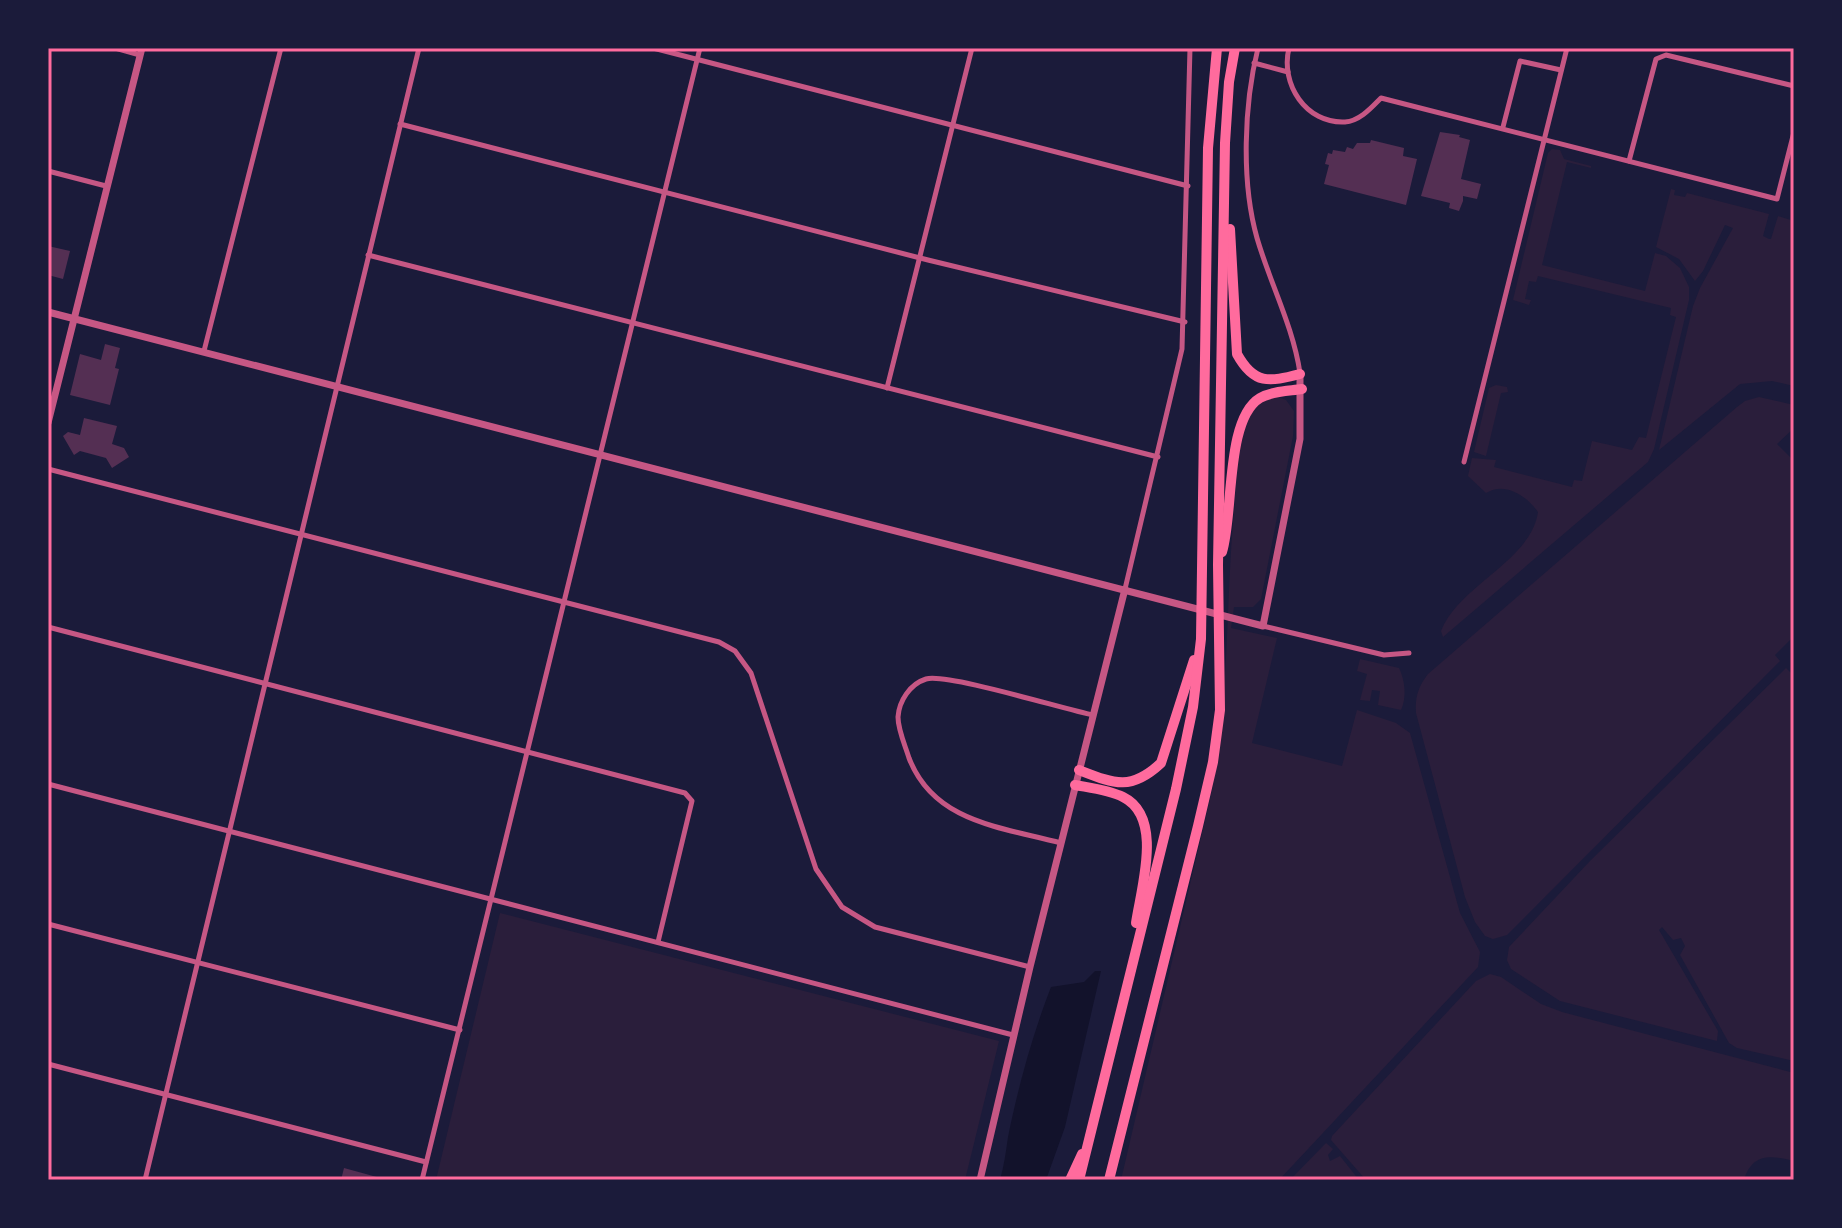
<svg xmlns="http://www.w3.org/2000/svg" width="1842" height="1228" viewBox="0 0 1842 1228" font-family="'Space Grotesk',sans-serif">
	<rect width="100%" height="100%" fill="#1b1b3a"/>
	<!-- green -->
	<g fill="#2a1e3b">
		<path d="M 1552,149 L 1560,150 L 1564,159 L 1591,166 L 1591,168 L 1567,162 L 1542,265 L 1645,291 L 1655,253 L 1666,256 L 1680,268 L 1689,287 L 1689,300 L 1654,449 L 1648,462 L 1443,637 L 1441,631 C 1459,585 1531,561 1538,512 C 1527,496 1505,481 1486,493 L 1468,476 L 1472,458 L 1496,460 L 1494,467 L 1572,487 L 1574,480 L 1582,481 L 1592,441 L 1632,450 L 1639,437 L 1646,438 L 1676,317 L 1670,315 L 1671,308 L 1538,276 L 1536,282 L 1529,281 L 1525,299 L 1531,300 L 1529,305 L 1513,300 L 1548,153 Z"/>
		<polygon points="1671,189 1675,190 1674,195 1685,197 1687,193 1769,214 1763,236 1769,239 1771,239 1778,216 1794,221 1794,386 1772,381 1740,384 1659,450 1693,306 1700,288 1733,228 1725,225 1703,271 1695,281 1679,259 1656,247"/>
		<polygon points="1496,385 1507,387 1508,392 1501,393 1486,456 1474,452 1489,388"/>
		<path d="M 1276,396 L 1286,400 L 1294,411 L 1293,436 L 1261,599 L 1253,607 L 1234,607 L 1231,628 L 1277,638 L 1252,743 L 1342,766 L 1357,710 L 1396,723 L 1410,733 L 1460,913 L 1480,952 L 1478,967 L 1279,1180 L 1121,1180 L 1213,786 C 1229,694 1226,602 1234,509 C 1237,480 1236,446 1248,418 C 1253,406 1265,401 1276,396 Z"/>
		<path d="M 1759,397 L 1794,405 L 1794,428 L 1777,444 L 1794,461 L 1794,636 L 1775,655 L 1780,661 L 1507,935 L 1493,939 L 1485,936 L 1475,922 L 1465,897 L 1416,713 C 1415,697 1418,687 1428,674 L 1737,407 L 1745,401 Z"/>
		<path d="M 1360,659 L 1399,668 C 1405,680 1407,698 1401,710 L 1378,705 L 1380,691 L 1372,690 L 1370,701 L 1360,700 L 1367,674 L 1357,671 Z"/>
		<polygon points="1786,668 1794,676 1794,1061 1737,1048 1729,1043 1680,955 1685,946 1681,938 1673,940 1662,927 1659,930 1718,1031 1717,1041 1560,1001 1511,969 1507,960 1509,947 1590,861"/>
		<polygon points="500,913 999,1041 965,1180 436,1180"/>
		<path d="M 1490,974 L 1501,977 L 1541,1004 L 1562,1012 L 1794,1073 L 1794,1161 C 1771,1155 1752,1153 1744,1180 L 1366,1180 L 1331,1140 L 1332,1136 L 1476,981 Z"/>
		<polygon points="1326,1143 1333,1149 1328,1155 1330,1161 1340,1156 1359,1180 1290,1180"/>
	</g>
	<!-- water -->
	<path fill="#12122b" d="M 1095,971 L 1101,971 L 1065,1127 L 1046,1180 L 1000,1180 C 1004,1166 1006,1151 1008,1137 C 1018,1087 1033,1033 1051,987 L 1084,982 Z"/>
	<!-- building -->
	<g fill="#542f53">
		<polygon points="1440,132 1460,135 1459,137 1470,140 1461,179 1481,184 1477,199 1463,196 1463,201 1459,211 1449,208 1450,203 1421,196"/>
		<polygon points="1371,140 1404,148 1403,156 1417,159 1406,205 1324,184 1329,165 1325,164 1328,153 1332,154 1333,150 1345,152 1347,147 1353,149 1357,143 1370,143"/>
		<polygon points="48,246 70,251 63,279 48,275"/>
		<polygon points="105,344 120,348 115,368 119,369 110,405 70,395 80,354 101,360"/>
		<polygon points="84,418 117,426 112,444 124,448 129,457 112,468 106,458 80,451 74,455 63,436 68,432 80,435"/>
		<polygon points="344,1168 384,1179 384,1180 341,1180"/>
	</g>
	<g fill="none" stroke-linecap="round" stroke-linejoin="round">
		<!-- minor -->
		<g stroke="#c65784" stroke-width="5">
			<polyline points="115,48 140,55"/>
			<polyline points="653,48 1188,186"/>
			<path d="M 1258,48 C 1244,104 1241,182 1257,238 C 1270,283 1293,326 1300,373"/>
			<path d="M 1289,48 C 1280,84 1306,124 1345,122 C 1360,121 1372,107 1381,98 L 1777,199 L 1794,132"/>
			<polyline points="1254,63 1288,72"/>
			<polyline points="400,124 928,260 1185,322"/>
			<polyline points="1503,127 1520,61 1561,70"/>
			<polyline points="1629,161 1656,59 1666,55 1794,86"/>
			<polyline points="48,171 106,186"/>
			<polyline points="368,255 1158,457"/>
			<polyline points="204,351 281,48"/>
			<polyline points="887,388 972,48"/>
			<polyline points="1464,462 1567,48"/>
			<polyline points="48,469 719,642 735,651 751,673 816,869 842,907 875,927 1030,967"/>
			<polyline points="1125,589 1182,349 1190,48"/>
			<polyline points="1263,626 1384,655 1409,653"/>
			<polyline points="48,627 685,793 692,801 658,942"/>
			<polyline points="48,784 1013,1035"/>
			<path d="M 1061,843 C 1002,827 934,823 909,758 C 905,745 898,730 898,717 C 899,701 910,684 926,679 C 947,673 1063,709 1093,715"/>
			<polyline points="48,924 460,1030"/>
			<polyline points="48,1064 426,1162"/>
			<polyline points="145,1180 419,48"/>
			<polyline points="422,1180 700,48"/>
		</g>
		<!-- tertiary -->
		<g stroke="#c65784" stroke-width="7">
			<polyline points="48,312 1263,626 1300,439 1300,374"/>
			<polyline points="48,423 142,48"/>
			<polyline points="980,1180 1030,967 1125,589"/>
		</g>
		<!-- motorway -->
		<g stroke="#ff6b9d" stroke-width="10">
			<path d="M 1230,229 L 1237,354 C 1254,385 1269,382 1300,374"/>
			<path d="M 1222,552 C 1234,513 1225,419 1260,398 C 1272,391 1289,391 1302,389"/>
			<path d="M 1079,770 C 1115,784 1131,791 1161,763 L 1194,660"/>
			<path d="M 1075,785 C 1091,788 1109,790 1123,797 C 1164,817 1141,888 1136,923"/>
			<polyline points="1070,1180 1082,1154"/>
			<polyline points="1079,1180 1176,789 1193,707 1201,639 1208,148 1217,48"/>
			<polyline points="1109,1180 1198,826 1213,762 1220,710 1218,565 1225,143 1229,82 1235,48"/>
		</g>
	</g>
	<!-- border -->
	<rect width="1842" height="1228" fill="none" stroke="#1b1b3a" stroke-width="100"/>
	<rect x="50" y="50" width="1742" height="1128" fill="none" stroke="#ff6b9d" stroke-width="3"/>
</svg>
